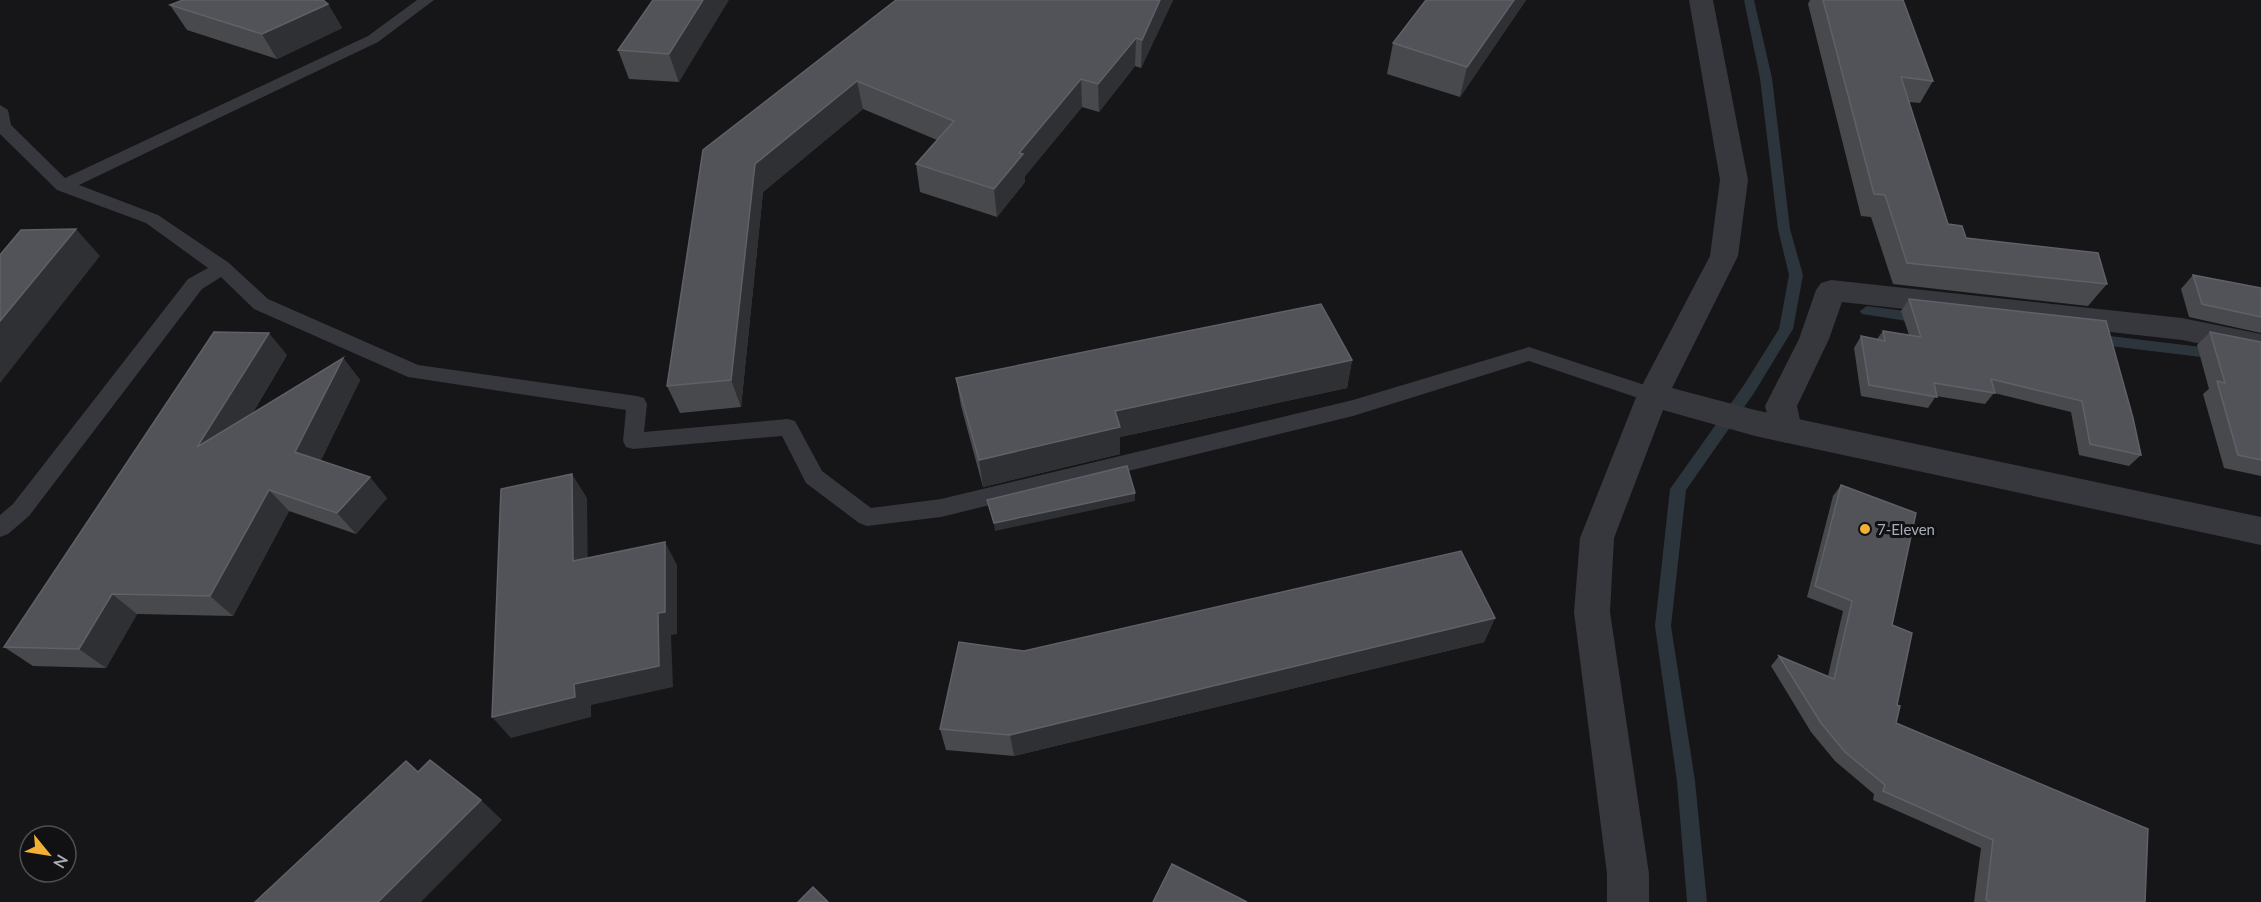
<svg xmlns="http://www.w3.org/2000/svg" width="2261" height="902" viewBox="0 0 2261 902" font-family="Lato,sans-serif">
	<rect width="100%" height="100%" fill="#161618"/>
	<g fill="none" stroke-linecap="round" stroke-linejoin="round">
		<!-- stream -->
		<g fill="#2c353c" fill-rule="evenodd">
			<polygon points="1744,0 1754,0 1772,78 1790,229 1803,275 1793,329 1754,393 1686,490 1671,626 1695,781 1707,902 1687,902 1677,781 1655,626 1670,489 1744,385 1779,329 1789,275 1778,229 1760,78"/>
			<polygon points="1867,306 1920,313 1927,318 1920,323 1862,314 1860,311"/>
			<polygon points="2093,334 2218,349 2225,354 2218,359 2093,344 2086,339"/>
		</g>
		<!-- service -->
		<polygon fill="#37383d" fill-rule="evenodd" points="417,0 434,0 378,42 79,185 158,215 229,263 268,299 418,365 637,396 644,398 647,404 644,432 788,419 795,421 822,471 871,508 941,499 1353,400 1529,347 1660,390 1663,395 1660,400 1653,403 1529,361 1353,416 941,517 867,526 859,523 806,483 782,436 633,449 626,447 623,441 626,410 408,377 254,309 221,277 202,289 29,516 8,534 0,537 0,515 13,504 188,279 208,268 146,223 57,190 0,134 0,105 8,110 11,125 65,178 368,36"/>
		<!-- minor -->
		<polygon fill="#37383d" fill-rule="evenodd" points="1831,280 2182,318 2261,334 2261,356 2182,340 1842,302 1829,339 1797,406 1802,430 1798,439 1786,443 1774,439 1765,406 1799,339 1816,290 1821,283"/>
		<!-- tertiary -->
		<polygon fill="#37383d" fill-rule="evenodd" points="1689,0 1713,0 1748,180 1738,256 1672,388 1755,410 2261,517 2261,545 1755,436 1663,410 1614,538 1610,612 1649,874 1649,902 1607,902 1607,874 1574,612 1580,538 1637,395 1710,256 1720,180"/>
	</g>
	<!-- wall -->
	<g fill="#47494d">
		<polygon points="653,0 679,82 629,79 618,50"/>
		<polygon points="896,0 1173,0 1141,68 1135,66 1099,112 1082,107 1025,176 1025,182 997,217 920,192 916,164 937,140 863,109 763,192 741,407 680,413 667,386 703,150"/>
		<polygon points="1526,0 1460,97 1387,74 1393,43"/>
		<polygon points="1810,0 1903,0 1933,81 1920,103 1909,102 1948,224 1966,238 2107,284 2088,306 1893,284 1871,217 1861,216 1808,4"/>
		<polygon points="328,4 342,28 277,59 187,30 170,5"/>
		<polygon points="2193,275 2261,288 2261,333 2189,317 2181,289"/>
		<polygon points="1909,299 2106,321 2141,455 2129,466 2079,455 2071,412 1994,393 1985,404 1936,396 1928,408 1861,396 1854,348 1861,336 1877,339 1883,331 1909,335 1901,311"/>
		<polygon points="2210,332 2261,342 2261,476 2224,468 2203,394 2209,389 2197,345"/>
		<polygon points="287,355 252,414 343,358 360,380 321,460 387,498 356,534 289,511 233,616 137,614 106,668 33,666 4,647"/>
		<polygon points="1352,360 1347,388 1120,437 1120,454 983,487 961,406 956,378"/>
		<polygon points="1841,485 1892,625 1897,705 1896,723 2145,902 1974,902 1981,848 1873,800 1874,794 1835,761 1811,732 1771,666 1779,656 1828,676 1843,611 1807,597 1833,496"/>
		<polygon points="1495,618 1484,642 1014,756 946,750 940,729 1024,651"/>
	</g>
	<!-- shaded-wall -->
	<g fill="#2f3033">
		<polygon points="703,0 729,0 679,82 669,54"/>
		<polygon points="1160,0 1173,0 1141,68 1142,40"/>
		<polygon points="1514,0 1526,0 1460,97 1467,67"/>
		<polygon points="328,4 342,28 277,59 262,34"/>
		<polygon points="1136,38 1135,66 1099,112 1098,84"/>
		<polygon points="1081,79 1082,107 1025,176 1025,182 997,217 994,189 1019,153"/>
		<polygon points="857,81 863,109 763,192 741,407 731,380 755,164"/>
		<polygon points="76,229 100,256 0,383 0,321"/>
		<polygon points="269,333 287,355 219,469 197,447"/>
		<polygon points="343,358 360,380 314,474 295,452"/>
		<polygon points="1352,360 1347,388 1120,437 1120,454 983,487 979,460 1115,411"/>
		<polygon points="572,474 587,498 588,584 573,561"/>
		<polygon points="370,477 387,498 356,534 337,513"/>
		<polygon points="269,490 289,511 233,616 210,596"/>
		<polygon points="1135,493 1135,501 995,531 994,523"/>
		<polygon points="665,542 677,565 677,634 671,635 673,687 591,705 591,717 511,738 492,717 574,684 658,613"/>
		<polygon points="112,594 137,614 106,668 79,649"/>
		<polygon points="1495,618 1484,642 1014,756 1010,735"/>
		<polygon points="481,800 502,820 421,902 378,902"/>
	</g>
	<!-- building -->
	<g fill="#525359" stroke="#5f6168" stroke-width="1.5">
		<polygon points="183,0 323,0 328,4 262,34 170,5"/>
		<polygon points="653,0 703,0 669,54 618,50"/>
		<polygon points="896,0 1160,0 1142,40 1136,38 1098,84 1081,79 1019,153 1023,154 994,189 916,164 954,121 857,81 755,164 731,380 667,386 703,150"/>
		<polygon points="1426,0 1514,0 1467,67 1393,43"/>
		<polygon points="1823,0 1903,0 1933,81 1901,77 1948,224 1962,226 1966,238 2098,253 2107,284 1907,263 1885,195 1874,194"/>
		<polygon points="76,229 0,321 0,255 21,230"/>
		<polygon points="2193,275 2261,288 2261,317 2202,304"/>
		<polygon points="1909,299 2106,321 2133,418 2141,455 2090,444 2082,401 1991,379 1995,393 1934,383 1937,397 1869,385 1861,336 1885,341 1883,331 1921,337"/>
		<polygon points="1321,304 1352,360 1115,411 1120,427 979,460 956,378"/>
		<polygon points="214,332 269,333 197,447 343,358 295,452 370,477 337,513 269,490 210,596 112,594 79,649 4,647"/>
		<polygon points="2210,332 2261,342 2261,460 2238,455 2217,381 2225,383"/>
		<polygon points="1127,466 1135,493 994,523 987,500"/>
		<polygon points="572,474 573,561 665,542 665,612 658,613 659,666 574,684 575,697 492,717 501,489"/>
		<polygon points="1841,485 1916,513 1892,625 1912,633 1897,705 1900,706 1896,723 2148,829 2145,902 1991,902 1986,900 1993,840 1883,791 1885,785 1845,752 1821,723 1779,656 1834,679 1852,601 1815,586"/>
		<polygon points="1461,551 1495,618 1010,735 940,729 959,642 1024,651"/>
		<polygon points="430,760 481,800 378,902 255,902 406,761 418,772"/>
		<polygon points="1172,864 1247,902 1153,902"/>
		<polygon points="813,887 828,902 798,902"/>
	</g>
	<!-- markers -->
	<circle fill="#f2b134" stroke="#111113" stroke-width="2" cx="1865" cy="529" r="6"/>
	<g text-anchor="middle" dominant-baseline="central" stroke-width="6" stroke-linejoin="round" paint-order="stroke">
		<!-- poi labels -->
		<g font-size="15" fill="#a8adb8" stroke="#111113" text-anchor="start">
			<text x="1877" y="529">7-Eleven</text>
		</g>
	</g>
	<!-- north arrow -->
	<g transform="translate(48 854) rotate(120)"><circle r="28" fill="#111113" stroke="#4d4f55" stroke-width="1.5"/>
	<path d="M0-4.5L10 22L0 15L-10 22Z" fill="#f2b134"/>
	<text y="-9" font-size="16" font-weight="bold" text-anchor="middle" fill="#a8adb8">N</text>
	</g>
</svg>
